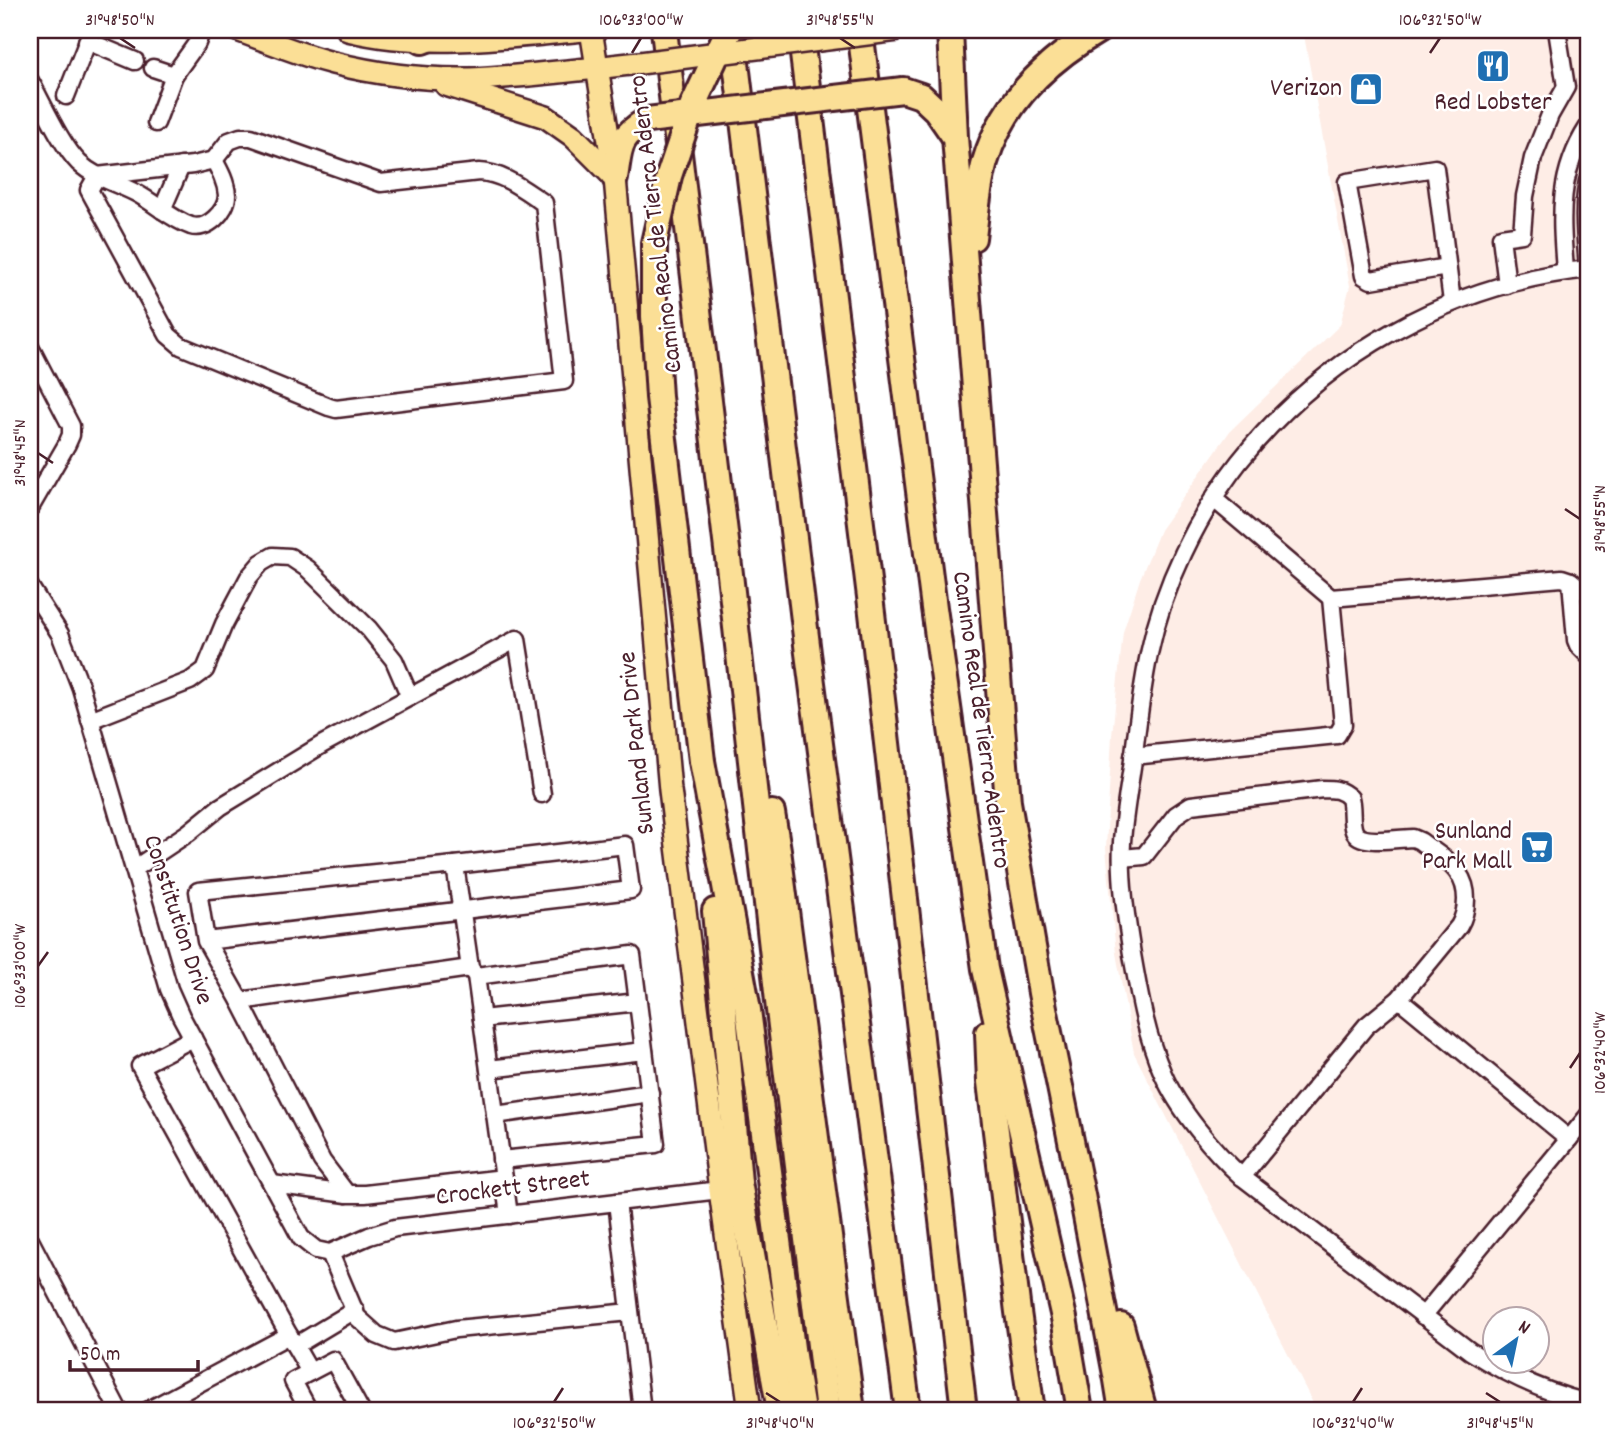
<svg xmlns="http://www.w3.org/2000/svg" width="1618" height="1441" viewBox="0 0 1618 1441" font-family="Dekko,sans-serif">
	<rect width="100%" height="100%" fill="#fff"/>
	<filter id="ink" filterUnits="userSpaceOnUse"><feTurbulence type="fractalNoise" baseFrequency=".0143" numOctaves="2"/><feDisplacementMap in="SourceGraphic" scale="14" xChannelSelector="R" yChannelSelector="G"/><feConvolveMatrix kernelMatrix="1 2 1 2 8 2 1 2 1" color-interpolation-filters="sRGB"/></filter>
	<g filter="url(#ink)">
		<!-- built -->
		<path fill="#feede6" fill-rule="evenodd" d="M 1303,30 L 1588,30 L 1588,1411 L 1317,1411 L 1134,1053 L 1116,953 L 1106,848 L 1112,735 L 1123,632 L 1140,579 L 1160,530 L 1230,431 L 1340,325 L 1350,286 ZM 1496,1318 L 1538,1318 L 1538,1360 L 1496,1360 Z"/>
		<g fill="none" stroke-linecap="round" stroke-linejoin="round">
			<!-- minor casing -->
			<g stroke="#4a1f2b" stroke-width="21">
				<g id="minor">
					<polyline points="87,41 135,61"/>
					<polyline points="153,68 174,75 197,43 202,30"/>
					<path d="M 30,81 C 43,104 61,145 79,163 C 95,178 117,183 136,193 C 155,203 171,219 191,226 C 207,231 227,211 227,195 C 226,182 220,171 214,160"/>
					<polyline points="66,96 92,30"/>
					<polyline points="156,123 174,75"/>
					<path d="M 240,137 L 251,137 L 381,183 L 479,172 C 504,173 524,190 544,203 L 564,381 L 336,409 L 329,407 L 181,346 L 168,335 L 89,190 L 97,176 L 193,165 L 214,160 L 229,141 Z"/>
					<polyline points="162,210 181,166"/>
					<polyline points="1447,267 1371,280 1364,276 1347,182 1435,168 1452,302"/>
					<path d="M 1588,269 C 1451,284 1325,354 1239,462 C 1197,516 1163,586 1149,654 C 1142,687 1138,720 1134,753 C 1130,783 1124,812 1122,842 C 1120,879 1126,917 1132,954 C 1139,994 1146,1036 1163,1074 C 1178,1109 1214,1152 1242,1177 L 1470,1351 C 1506,1374 1547,1393 1588,1403"/>
					<path d="M 1588,269 C 1586,239 1582,210 1588,181"/>
					<path d="M 1565,271 C 1561,217 1557,175 1588,127"/>
					<polyline points="1507,285 1501,237 1522,234 1525,196 1533,158 1550,115 1566,87 1557,30"/>
					<polyline points="30,347 71,426 71,435 67,444 30,508"/>
					<polyline points="1214,499 1331,598"/>
					<polyline points="1571,581 1576,640 1578,645 1588,655"/>
					<polyline points="30,587 60,634 81,688 169,989 181,1016 301,1238 316,1250 330,1253 369,1236 395,1228 720,1190"/>
					<polyline points="90,720 190,681 205,670 224,624 249,577 261,563 273,556 290,557 308,569 369,629 394,660 410,697"/>
					<polyline points="1133,756 1337,735 1343,725 1331,598 1562,578 1571,581 1588,594"/>
					<path d="M 1122,858 L 1144,856 L 1176,815 L 1191,805 L 1323,789 C 1334,789 1341,789 1350,798 C 1353,808 1350,821 1354,831 C 1360,846 1400,838 1413,838 L 1420,841 C 1432,850 1449,860 1458,873 C 1469,888 1468,911 1459,926 L 1399,999 L 1366,1026 L 1242,1177"/>
					<polyline points="455,865 470,968 476,976 509,1215"/>
					<polyline points="134,869 188,833 220,807 323,744 517,639 542,794"/>
					<polyline points="206,941 631,890 625,845 455,865 198,891 206,941 240,1001 322,1161 347,1194"/>
					<polyline points="476,976 632,955 656,1144 501,1160"/>
					<polyline points="1399,999 1569,1139"/>
					<polyline points="240,1001 470,968"/>
					<polyline points="482,1019 638,1002"/>
					<polyline points="193,1038 140,1066 295,1346 355,1310"/>
					<polyline points="489,1069 644,1051"/>
					<polyline points="495,1115 650,1093"/>
					<polyline points="272,1184 347,1194 365,1194 504,1178"/>
					<polyline points="617,1202 642,1411"/>
					<polyline points="30,1240 119,1411"/>
					<polyline points="330,1253 357,1317 377,1335 394,1342 456,1329 630,1312"/>
					<polyline points="1423,1316 1588,1116"/>
					<polyline points="295,1346 310,1372 333,1360 361,1411"/>
					<polyline points="147,1411 289,1335"/>
					<polyline points="309,1411 293,1381 310,1372"/>
				</g>
			</g>
			<!-- major casing -->
			<g stroke="#4a1f2b" stroke-width="26">
				<g id="major">
					<path d="M 237,30 C 268,41 300,55 333,63 C 377,74 425,80 470,79 C 527,77 584,69 640,63"/>
					<path d="M 348,30 C 426,49 506,37 585,30"/>
					<polyline points="591,30 615,178 670,790 720,1190 750,1411"/>
					<polyline points="446,85 546,117 573,136 615,178"/>
				</g>
			</g>
			<!-- highway casing -->
			<g stroke="#4a1f2b" stroke-width="30">
				<g id="highway">
					<polyline points="664,30 730,574 779,1010 828,1411"/>
					<polyline points="732,30 808,653 908,1411"/>
					<polyline points="800,30 872,613 964,1411"/>
					<polyline points="860,30 934,608 985,969 1064,1318 1080,1411"/>
					<polyline points="950,30 955,137 1008,802 1041,993 1082,1195 1117,1380 1122,1411"/>
					<polyline points="422,41 450,30"/>
					<polyline points="903,90 921,96 936,110 954,136"/>
					<path d="M 615,178 C 620,147 617,138 647,120"/>
					<path d="M 973,238 C 976,213 978,187 985,162 C 1002,103 1048,60 1099,30"/>
					<polyline points="702,761 748,1010 793,1356 802,1411"/>
					<polyline points="772,813 778,850 852,1411"/>
					<polyline points="715,911 739,1182 780,1411"/>
					<polyline points="988,1033 990,1082 1018,1312 1032,1411"/>
					<polyline points="1121,1326 1144,1411"/>
				</g>
			</g>
			<!-- minor -->
			<use href="#minor" stroke="#fff" stroke-width="16"/>
			<!-- major -->
			<use href="#major" stroke="#fbdf96" stroke-width="21"/>
			<!-- highway -->
			<use href="#highway" stroke="#fbdf96" stroke-width="24"/>
			<!-- major-bridge casing -->
			<g stroke="#4a1f2b" stroke-width="26" stroke-linecap="butt">
				<polyline id="major-bridge" points="640,63 898,30"/>
			</g>
			<!-- highway-bridge casing -->
			<g stroke="#4a1f2b" stroke-width="30" stroke-linecap="butt">
				<g id="highway-bridge">
					<polyline points="647,120 903,90"/>
					<polyline points="702,761 659,397 654,316 654,243 669,176 693,105 724,39 730,30"/>
				</g>
			</g>
			<!-- major-bridge -->
			<use href="#major-bridge" stroke="#fbdf96" stroke-width="21"/>
			<!-- highway-bridge -->
			<use href="#highway-bridge" stroke="#fbdf96" stroke-width="24"/>
		</g>
	</g>
	<!-- ticks -->
	<path fill="none" stroke="#4a1f2b" stroke-width="2.5" d="M 120,38 L 135,48M 840,38 L 855,48M 632,53 L 641,38M 1430,53 L 1440,38M 38,453 L 53,463M 1565,509 L 1580,519M 38,966 L 48,952M 1570,1068 L 1580,1053M 766,1393 L 780,1402M 1486,1393 L 1500,1402M 554,1402 L 563,1388M 1353,1402 L 1362,1388"/>
	<!-- icons -->
	<defs>
		<g id="restaurant-square" transform="scale(1.75)"><rect x="-9" y="-9" width="18" height="18" rx="4" fill="#1f6fb2" stroke="#fff"/><path d="M-5-6h1v4h1v-4h1v4h1v-4h1v5L-1.5 .5V6h-2V.5L-5-1ZM5-6V6H3V1.5H1.5Q1.5-4 5-6Z" fill="#fff"/></g>
		<g id="shop-square" transform="scale(1.75)"><rect x="-9" y="-9" width="18" height="18" rx="4" fill="#1f6fb2" stroke="#fff"/><path d="M-5-2.5h2.3a2.7 3.5 0 0 1 5.4 0H5L5.5 6h-11ZM-1.5-2.5h3a1.5 2.3 0 0 0-3 0Z" fill="#fff"/></g>
		<g id="supermarket-square" transform="scale(1.75)"><rect x="-9" y="-9" width="18" height="18" rx="4" fill="#1f6fb2" stroke="#fff"/><path d="M-6-5.5h2.5l.6 2H6L4.5 2H-2.5L-4.4-4H-6ZM-1.5 3.2a1.3 1.3 0 1 0 .1 0ZM3 3.2a1.3 1.3 0 1 0 .1 0Z" fill="#fff"/></g>
	</defs>
	<g fill-rule="evenodd">
		<use href="#restaurant-square" x="1493" y="66"/>
		<use href="#shop-square" x="1366" y="89"/>
		<use href="#supermarket-square" x="1537" y="847"/>
	</g>
	<g text-anchor="middle" dominant-baseline="central" stroke-width="5" stroke-linejoin="round" paint-order="stroke">
		<!-- poi labels -->
		<g font-size="26" fill="#4a1f2b" stroke="#fff" text-anchor="end">
			<text x="1342" y="89">Verizon</text>
			<text x="1493" y="103" text-anchor="middle">Red Lobster</text>
			<text x="1512" y="832">Sunland<tspan x="1512" dy="30">Park Mall</tspan></text>
		</g>
		<!-- street labels -->
		<g font-size="26" fill="#4a1f2b" stroke="#fff">
			<text transform="translate(657 224) rotate(-97)">Camino Real de Tierra Adentro</text>
			<text transform="translate(980 720) rotate(82)">Camino Real de Tierra Adentro</text>
			<text transform="translate(638 743) rotate(-96)">Sunland Park Drive</text>
			<text transform="translate(177 920) rotate(72)">Constitution Drive</text>
			<text transform="translate(513 1189) rotate(-7)">Crockett Street</text>
		</g>
	</g>
	<!-- margin -->
	<rect width="1618" height="1441" fill="none" stroke="#fff" stroke-width="77"/>
	<!-- north arrow -->
	<g transform="translate(1516 1340) rotate(33)"><circle r="33" fill="#ffffff" stroke="#b7a5aa" stroke-width="2"/>
	<path d="M0-5L12 26L0 18L-12 26Z" fill="#1f6fb2"/>
	<text y="-10" font-size="19" font-weight="bold" text-anchor="middle" fill="#4a1f2b">N</text>
	</g>
	<!-- scale -->
	<path d="M70 1360v10h128v-10" fill="none" stroke="#4a1f2b" stroke-width="3.5"/>
	<text x="80" y="1360" font-size="21" fill="#4a1f2b" stroke="#ffffff" stroke-width="5" paint-order="stroke">50 m</text>
	<rect x="38" y="38" width="1542" height="1364" fill="none" stroke="#4a1f2b" stroke-width="2.5"/>
	<g font-size="18" text-anchor="middle" fill="#4a1f2b">
		<text x="120" y="25">31°48'50"N</text>
		<text x="641" y="25">106°33'00"W</text>
		<text x="840" y="25">31°48'55"N</text>
		<text x="1440" y="25">106°32'50"W</text>
		<text transform="translate(19 453) rotate(-90)" y="6">31°48'45"N</text>
		<text transform="translate(1599 519) rotate(-90)" y="6">31°48'55"N</text>
		<text transform="translate(19 966) rotate(-90)" y="6">106°33'00"W</text>
		<text transform="translate(1599 1053) rotate(-90)" y="6">106°32'40"W</text>
		<text x="554" y="1428">106°32'50"W</text>
		<text x="780" y="1428">31°48'40"N</text>
		<text x="1353" y="1428">106°32'40"W</text>
		<text x="1500" y="1428">31°48'45"N</text>
	</g>
</svg>
